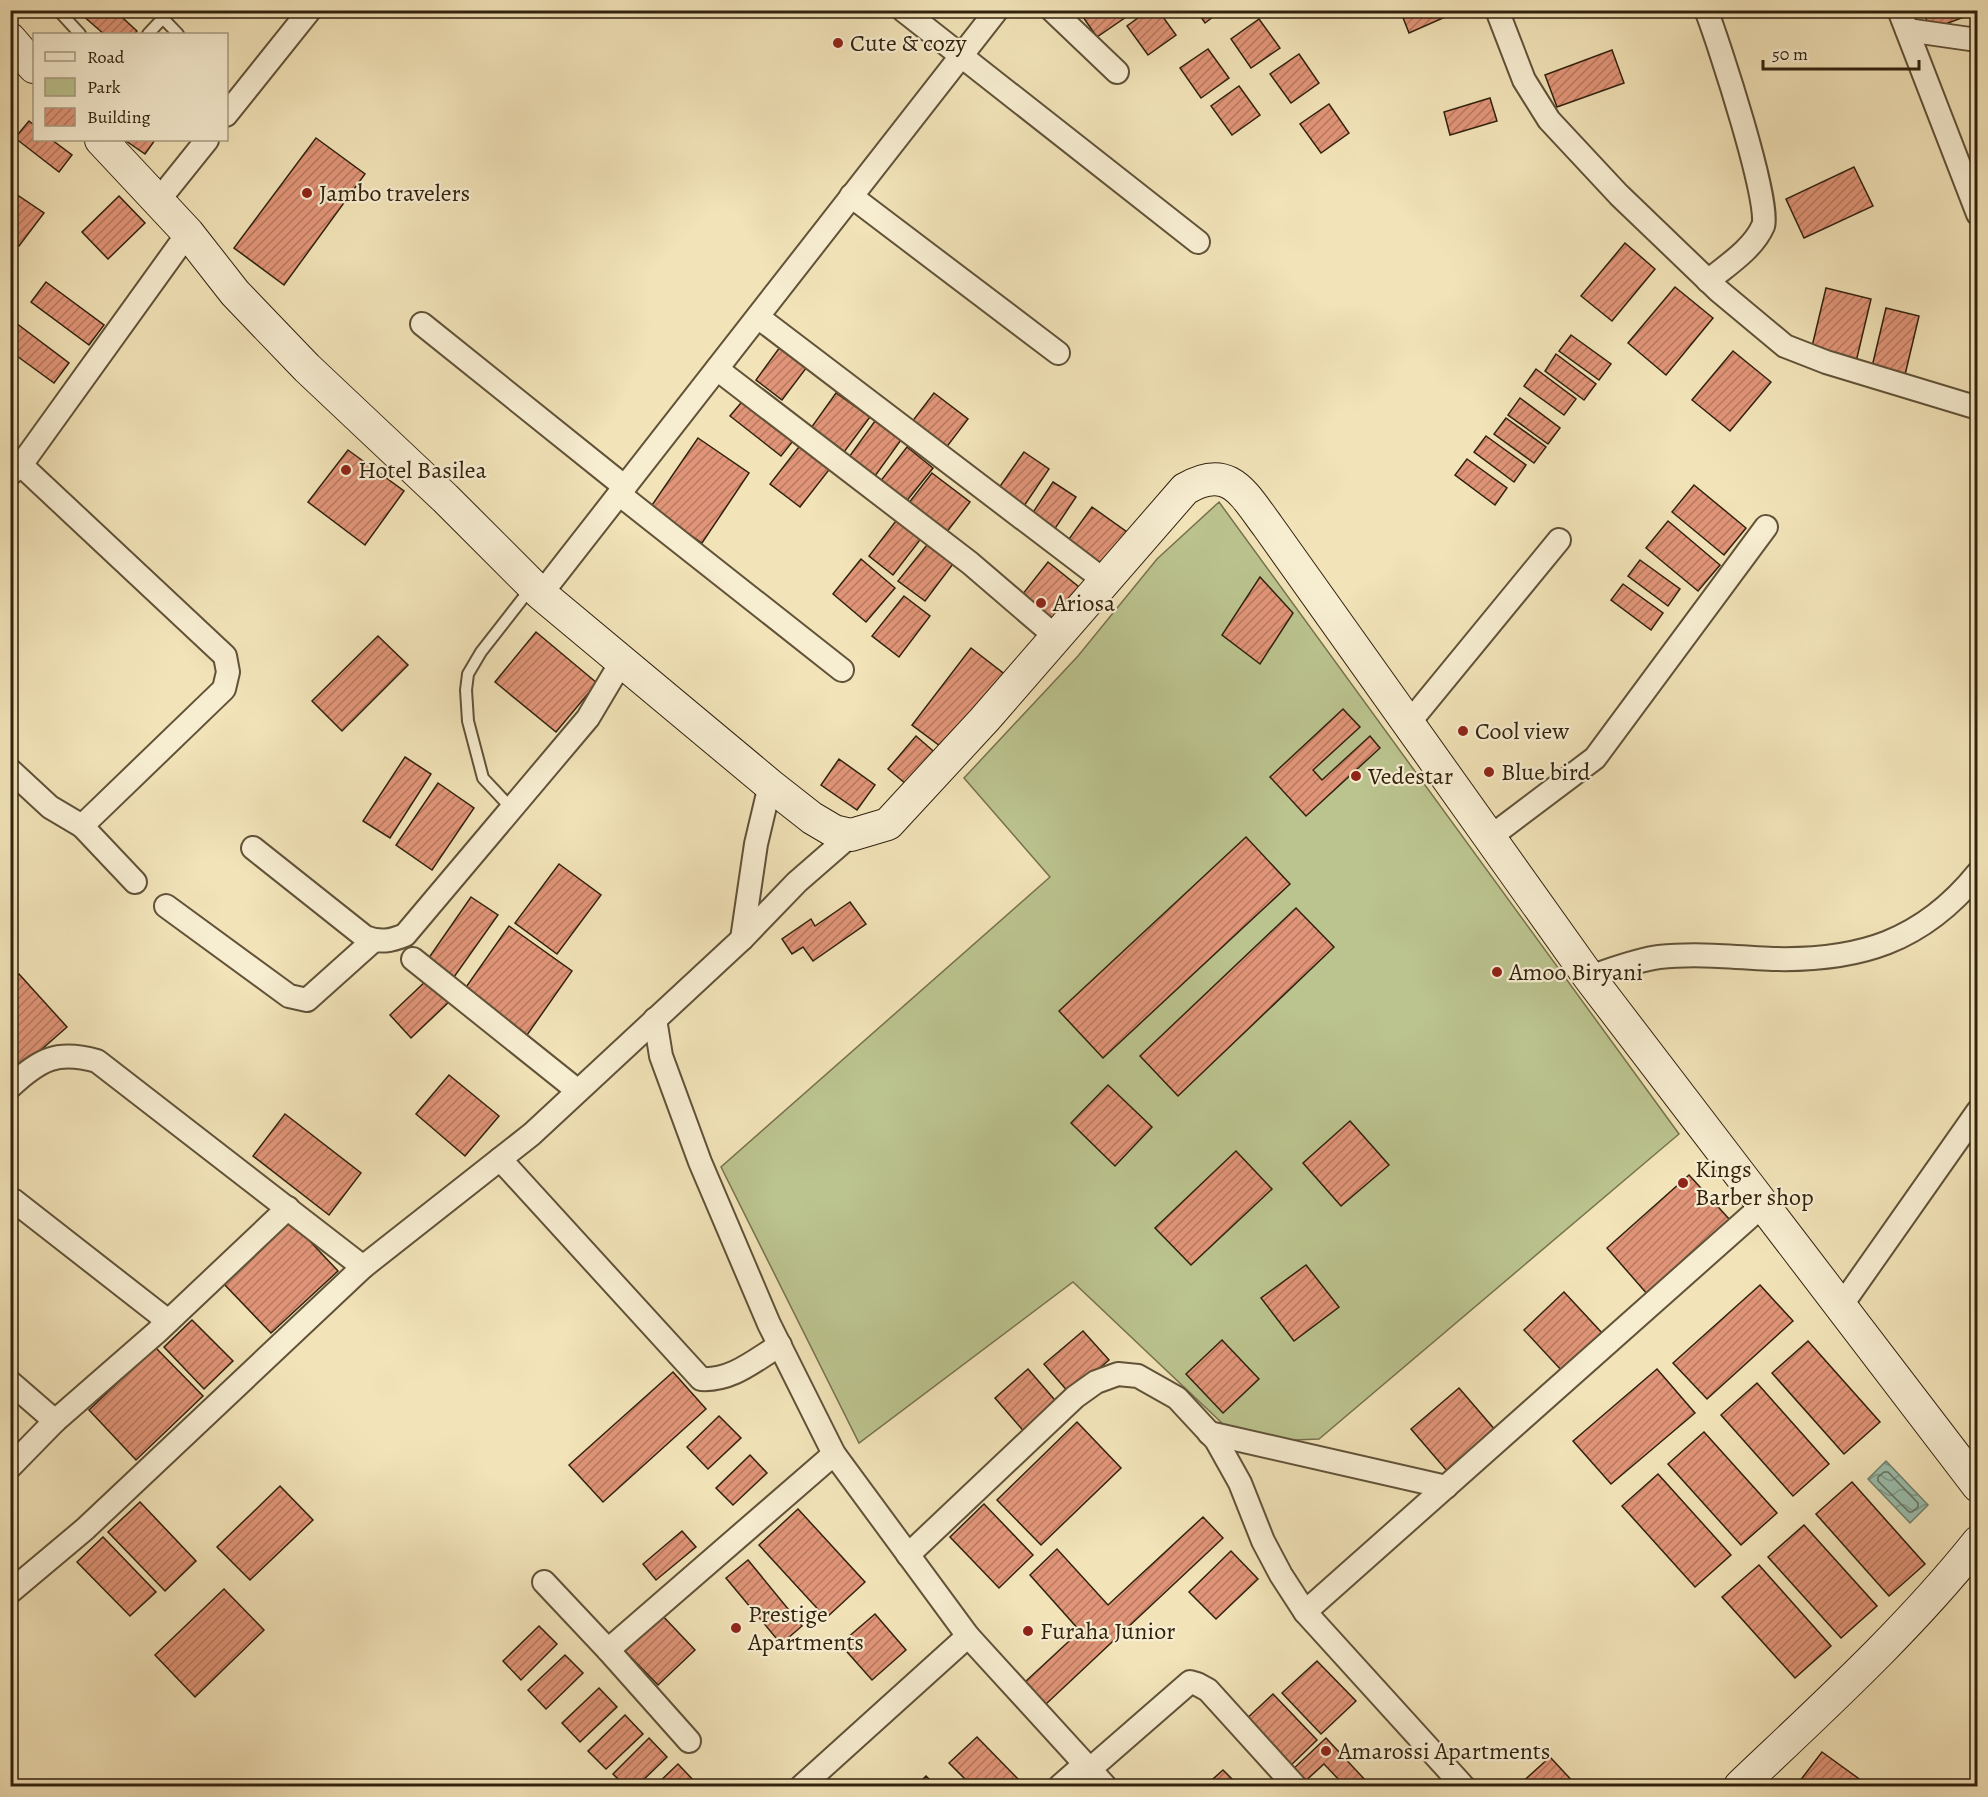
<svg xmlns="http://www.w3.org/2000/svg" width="1988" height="1797" viewBox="0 0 1988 1797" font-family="Alegreya,serif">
	<defs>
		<pattern id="water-waves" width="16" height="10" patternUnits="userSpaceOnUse" patternTransform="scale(1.5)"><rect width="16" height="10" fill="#9bbead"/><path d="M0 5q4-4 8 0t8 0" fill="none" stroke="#7f9a8b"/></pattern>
		<pattern id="building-hatch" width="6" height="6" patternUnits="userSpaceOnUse" patternTransform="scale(1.5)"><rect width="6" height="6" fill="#e19578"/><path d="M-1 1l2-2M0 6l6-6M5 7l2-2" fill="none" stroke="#b77961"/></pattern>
	</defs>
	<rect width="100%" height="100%" fill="#f2e3b8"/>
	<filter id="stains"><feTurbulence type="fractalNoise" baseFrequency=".00333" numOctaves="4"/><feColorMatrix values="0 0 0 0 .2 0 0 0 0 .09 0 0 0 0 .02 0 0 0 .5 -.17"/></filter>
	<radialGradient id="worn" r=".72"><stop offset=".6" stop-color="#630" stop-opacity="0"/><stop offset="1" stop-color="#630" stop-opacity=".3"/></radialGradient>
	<!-- green -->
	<polygon fill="#bbc38e" stroke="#76724e" stroke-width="1.5" points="1219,502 1679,1134 1319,1439 1242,1442 1073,1282 859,1443 721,1167 1050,877 964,778 1078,656 1157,559"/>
	<!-- water -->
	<polygon fill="url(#water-waves)" stroke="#71806d" stroke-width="1.5" points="1886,1461 1928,1505 1910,1523 1868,1479"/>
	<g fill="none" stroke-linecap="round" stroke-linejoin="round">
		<!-- shore -->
		<polygon stroke="#66705e" stroke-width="1.5" points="1884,1472 1888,1472 1918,1503 1918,1507 1912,1512 1909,1512 1878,1481 1878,1477"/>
	</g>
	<!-- building -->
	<g fill="url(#building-hatch)" stroke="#31220e" stroke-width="1.5">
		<polygon points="86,10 114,10 137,31 134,34 104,34 82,15"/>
		<polygon points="1078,10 1121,10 1126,17 1097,37"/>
		<polygon points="1149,10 1158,10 1176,35 1148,55 1127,26"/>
		<polygon points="1196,10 1222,10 1205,23"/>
		<polygon points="1400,10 1461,10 1409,33"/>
		<polygon points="1923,10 1977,10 1977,12 1930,30"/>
		<polygon points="1259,19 1280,48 1251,68 1231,39"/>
		<polygon points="1208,49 1229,78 1201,98 1180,68"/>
		<polygon points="1612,50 1624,83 1557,107 1545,75"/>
		<polygon points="1299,54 1319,83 1291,103 1270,74"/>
		<polygon points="1239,86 1260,115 1232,135 1211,106"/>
		<polygon points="1490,98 1497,121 1450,135 1444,112"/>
		<polygon points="1329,104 1349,133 1321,153 1300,124"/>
		<polygon points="29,121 34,125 34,140 52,140 72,155 59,172 15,138"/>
		<polygon points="316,138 365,174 284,285 234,248"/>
		<polygon points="127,140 155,140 145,154 126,141"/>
		<polygon points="1854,167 1873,206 1804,238 1786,199"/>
		<polygon points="10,190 44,213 19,246 10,239"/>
		<polygon points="119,196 145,223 108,259 82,232"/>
		<polygon points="1625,243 1655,269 1612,321 1581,296"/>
		<polygon points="46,282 104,325 89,345 31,302"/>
		<polygon points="1675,287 1713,318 1666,375 1628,343"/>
		<polygon points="1826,288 1871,299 1855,366 1810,355"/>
		<polygon points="1886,308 1919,316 1904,379 1871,371"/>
		<polygon points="12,320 69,363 54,383 10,351"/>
		<polygon points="1571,335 1611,364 1599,380 1559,351"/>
		<polygon points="780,347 807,367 782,400 756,380"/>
		<polygon points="1733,351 1771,382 1730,431 1692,400"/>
		<polygon points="1556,354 1596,384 1584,400 1545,371"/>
		<polygon points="1536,369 1576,399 1564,415 1524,386"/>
		<polygon points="836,393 870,417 844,452 811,428"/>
		<polygon points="934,393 968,419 942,453 908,427"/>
		<polygon points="746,397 797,436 781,456 730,416"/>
		<polygon points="1520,398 1560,428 1548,444 1508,415"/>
		<polygon points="1506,418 1546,447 1534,463 1494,434"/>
		<polygon points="875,421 901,440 875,476 849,457"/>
		<polygon points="1486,436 1526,465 1514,482 1474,452"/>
		<polygon points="698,438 749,473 702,543 650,508"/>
		<polygon points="802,443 832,466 800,507 770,484"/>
		<polygon points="907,447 933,468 905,503 879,483"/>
		<polygon points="348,450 404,491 365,545 308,502"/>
		<polygon points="1024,452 1049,469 1022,509 996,492"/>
		<polygon points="1467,459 1507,488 1495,505 1455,475"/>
		<polygon points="932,473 970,502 946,533 908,504"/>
		<polygon points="1053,482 1076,497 1052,533 1030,517"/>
		<polygon points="1694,485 1746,528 1724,555 1672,512"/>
		<polygon points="1092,507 1127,532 1099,571 1064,546"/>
		<polygon points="899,517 923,536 893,575 869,556"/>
		<polygon points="1668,521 1720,565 1698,591 1646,548"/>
		<polygon points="931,540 956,560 925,601 898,581"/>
		<polygon points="861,559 895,588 866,622 833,594"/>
		<polygon points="1640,560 1680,589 1668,606 1628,576"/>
		<polygon points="1048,562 1084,591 1055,629 1018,600"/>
		<polygon points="1260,577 1293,613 1260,664 1222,635"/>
		<polygon points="1623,584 1663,613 1651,630 1611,600"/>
		<polygon points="904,596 930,616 899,657 872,636"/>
		<polygon points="536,632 597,683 556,732 495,682"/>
		<polygon points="378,636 408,665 342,731 312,701"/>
		<polygon points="971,648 1007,676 948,752 912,725"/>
		<polygon points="1343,709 1360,727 1313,770 1322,780 1370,736 1380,748 1306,816 1270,777"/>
		<polygon points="916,736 939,756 912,789 888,769"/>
		<polygon points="405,757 431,774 390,838 363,821"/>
		<polygon points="839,759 875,785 857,810 821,785"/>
		<polygon points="438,783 474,808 432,870 396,845"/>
		<polygon points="1246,837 1290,884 1103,1058 1059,1011"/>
		<polygon points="559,864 601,895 557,954 515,923"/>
		<polygon points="471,897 498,915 454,977 428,959"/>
		<polygon points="850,902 866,924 813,961 803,947 792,954 782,939 811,919 815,926"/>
		<polygon points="1296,908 1334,947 1178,1096 1140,1056"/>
		<polygon points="509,926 572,971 527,1035 464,990"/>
		<polygon points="19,974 67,1027 10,1077 10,982"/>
		<polygon points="429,978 450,1001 411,1038 390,1015"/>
		<polygon points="449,1075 499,1116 465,1156 416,1114"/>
		<polygon points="1108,1085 1152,1127 1115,1166 1071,1123"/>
		<polygon points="285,1114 361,1173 329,1215 253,1156"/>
		<polygon points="1350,1121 1389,1165 1341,1206 1303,1163"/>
		<polygon points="1236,1151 1272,1189 1191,1265 1155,1228"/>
		<polygon points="1689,1175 1730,1220 1648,1295 1607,1248"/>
		<polygon points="289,1219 338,1271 271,1333 222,1282"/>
		<polygon points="1306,1265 1339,1307 1294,1341 1261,1298"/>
		<polygon points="1760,1285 1793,1321 1707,1399 1673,1363"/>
		<polygon points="1564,1292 1603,1334 1563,1372 1524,1330"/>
		<polygon points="192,1320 233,1361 204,1389 164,1347"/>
		<polygon points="1083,1331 1109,1360 1070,1394 1044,1364"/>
		<polygon points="1222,1340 1259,1379 1223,1413 1186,1374"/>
		<polygon points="1808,1341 1880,1422 1844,1454 1772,1373"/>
		<polygon points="155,1347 203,1396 136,1460 89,1410"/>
		<polygon points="1028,1369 1060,1406 1027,1435 995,1398"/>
		<polygon points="1657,1369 1695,1413 1611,1484 1573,1441"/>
		<polygon points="673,1372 706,1409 603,1502 569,1465"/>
		<polygon points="1757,1383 1829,1464 1793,1496 1721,1415"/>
		<polygon points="1459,1388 1496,1431 1448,1472 1411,1429"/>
		<polygon points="719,1416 741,1438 708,1469 687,1447"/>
		<polygon points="1077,1422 1121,1468 1041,1545 997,1500"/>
		<polygon points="1704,1432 1777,1513 1741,1545 1668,1464"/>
		<polygon points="750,1455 767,1473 733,1505 716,1488"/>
		<polygon points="1658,1474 1731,1555 1695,1587 1622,1506"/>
		<polygon points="1852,1482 1925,1564 1889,1596 1816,1514"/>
		<polygon points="280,1486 313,1520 250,1580 217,1547"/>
		<polygon points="140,1502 196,1561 165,1591 108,1532"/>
		<polygon points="984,1504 1033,1555 999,1588 950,1537"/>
		<polygon points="798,1509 865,1582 826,1618 759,1545"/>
		<polygon points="1203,1517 1223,1538 1046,1704 1025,1682 1080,1631 1030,1575 1057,1549 1108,1605"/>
		<polygon points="1804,1525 1877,1606 1841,1638 1768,1557"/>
		<polygon points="682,1531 696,1547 656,1580 643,1564"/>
		<polygon points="103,1537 156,1592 130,1616 77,1562"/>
		<polygon points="1231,1551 1258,1579 1216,1619 1189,1592"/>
		<polygon points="748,1560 802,1626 781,1644 726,1578"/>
		<polygon points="1759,1565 1831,1646 1795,1678 1722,1597"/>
		<polygon points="224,1589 264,1630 195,1697 155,1655"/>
		<polygon points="659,1612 695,1650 658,1685 622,1648"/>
		<polygon points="875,1614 906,1650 872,1680 840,1644"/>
		<polygon points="539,1626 557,1644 521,1680 503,1661"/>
		<polygon points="565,1655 583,1673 546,1709 528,1690"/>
		<polygon points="1317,1661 1356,1701 1321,1734 1282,1693"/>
		<polygon points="599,1688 617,1707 580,1742 562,1723"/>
		<polygon points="1273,1694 1317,1740 1286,1770 1242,1723"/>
		<polygon points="625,1715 643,1734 606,1769 588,1751"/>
		<polygon points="977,1737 1018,1779 1010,1786 972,1786 949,1763"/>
		<polygon points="649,1738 667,1757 637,1786 625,1786 613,1774"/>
		<polygon points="1326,1738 1367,1782 1362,1786 1336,1786 1341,1782 1324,1764 1301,1785 1290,1772"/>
		<polygon points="1822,1752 1869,1786 1796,1786"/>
		<polygon points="1550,1757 1577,1786 1518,1786"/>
		<polygon points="678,1764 696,1783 692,1786 655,1786"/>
		<polygon points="1223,1770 1239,1786 1205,1786"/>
		<polygon points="926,1776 936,1786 916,1786"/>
	</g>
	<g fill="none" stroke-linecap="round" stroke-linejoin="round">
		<!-- lane casing -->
		<g stroke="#615238" stroke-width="14">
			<g id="lane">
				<polyline points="58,10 80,34"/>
				<polyline points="155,10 178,34"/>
				<polyline points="148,34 163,18"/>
				<polyline points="512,809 483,778 468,721 466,690 468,674 481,652 531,588"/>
			</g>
		</g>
		<!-- street casing -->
		<g stroke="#615238" stroke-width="26">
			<g id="street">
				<polyline points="903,10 1198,242"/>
				<polyline points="1052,10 1117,72"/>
				<polyline points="1497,10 1524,80 1549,120 1619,195 1719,291 1785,346 1826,362 1978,408"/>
				<path d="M 1706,10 C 1718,40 1772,206 1763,226 C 1753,249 1726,266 1708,281"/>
				<polyline points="1899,10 1978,214"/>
				<polyline points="1907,30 1970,39 1978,38"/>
				<polyline points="226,115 310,10"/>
				<polyline points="851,196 1058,353"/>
				<polyline points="158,201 207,140"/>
				<polyline points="758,317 1105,581"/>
				<polyline points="422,324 625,487"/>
				<polyline points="717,369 970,563 1055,636"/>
				<polyline points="21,465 225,656 228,672 224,689 82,826"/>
				<polyline points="10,474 21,465 188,233"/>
				<polyline points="619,494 842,670"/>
				<polyline points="541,594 997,10"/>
				<polyline points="1408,724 1559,540"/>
				<polyline points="10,770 50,807 82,826 135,882"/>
				<polyline points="1489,838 1595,758 1766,527"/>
				<path d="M 253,848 L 365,937 C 380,943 391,941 405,935 L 588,718 L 622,661"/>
				<polyline points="166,906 289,996 307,1000 374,940"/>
				<polyline points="742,939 756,844 770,785"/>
				<polyline points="413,959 578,1091"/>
				<path d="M 1589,977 C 1611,970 1636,960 1659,957 C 1696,953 1735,957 1773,959 C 1859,961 1922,942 1978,873"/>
				<polyline points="655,1019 661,1056 700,1162 769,1324 834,1454 968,1636 1105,1786"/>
				<path d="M 10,1087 C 40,1059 57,1050 97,1061 L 363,1267"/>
				<path d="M 500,1159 L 701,1379 C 732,1381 755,1360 780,1345"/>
				<polyline points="13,1200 168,1321"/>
				<polyline points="1841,1306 1978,1111"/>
				<polyline points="10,1382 55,1421"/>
				<polyline points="1209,1433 1446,1487"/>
				<polyline points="10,1467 55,1421 157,1332 288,1208"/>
				<polyline points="908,1555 1075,1397 1096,1382 1118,1374 1138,1376 1177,1398 1216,1440 1240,1483 1263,1541 1281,1575 1305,1612 1463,1786"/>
				<polyline points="544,1582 608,1650 689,1741"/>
				<polyline points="10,1592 85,1529 363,1267 532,1134 742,939 797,882 851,835"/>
				<polyline points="1305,1612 1763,1205"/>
				<polyline points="608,1650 834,1454"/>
				<polyline points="1089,1770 1190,1682 1197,1684 1208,1690 1295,1786"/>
				<polyline points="802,1786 968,1636"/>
				<polyline points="1060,1786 1085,1764"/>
			</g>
		</g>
		<!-- secondary casing -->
		<g stroke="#31220e" stroke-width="34">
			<g id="secondary">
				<polyline points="10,39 34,67"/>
				<path d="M 101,140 L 188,233 L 235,293 L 307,368 L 445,498 L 541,594 L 770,785 L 812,818 L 834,831 L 851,835 L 888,824 L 985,719 L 1185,489 C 1229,463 1243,493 1267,525 L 1589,977 L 1978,1486"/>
				<path d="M 1740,1786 C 1822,1708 1907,1631 1978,1542"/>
			</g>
		</g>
		<!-- lane -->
		<use href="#lane" stroke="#f7edd1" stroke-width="10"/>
		<!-- street -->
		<use href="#street" stroke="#f7edd1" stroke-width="22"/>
		<!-- secondary -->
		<use href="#secondary" stroke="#f7edd1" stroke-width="32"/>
	</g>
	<!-- markers -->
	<g fill="#8f2418" stroke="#f7edd1" stroke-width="2">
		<circle cx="838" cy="43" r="6"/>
		<circle cx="307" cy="193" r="6"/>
		<circle cx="346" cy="470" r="6"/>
		<circle cx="1041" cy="603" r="6"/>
		<circle cx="1463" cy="731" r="6"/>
		<circle cx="1489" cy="772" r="6"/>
		<circle cx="1356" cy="776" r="6"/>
		<circle cx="1497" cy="972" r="6"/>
		<circle cx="1683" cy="1183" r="6"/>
		<circle cx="736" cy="1628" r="6"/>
		<circle cx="1028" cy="1631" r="6"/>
		<circle cx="1326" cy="1751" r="6"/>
	</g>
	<g text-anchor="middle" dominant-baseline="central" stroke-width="4.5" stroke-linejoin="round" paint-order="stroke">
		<!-- poi labels -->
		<g font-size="24" fill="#31220e" stroke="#f7edd1" text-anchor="start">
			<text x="850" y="43">Cute &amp; cozy</text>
			<text x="319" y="193">Jambo travelers</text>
			<text x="358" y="470">Hotel Basilea</text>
			<text x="1053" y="603">Ariosa</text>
			<text x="1475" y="731">Cool view</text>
			<text x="1501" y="772">Blue bird</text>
			<text x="1368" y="776">Vedestar</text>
			<text x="1509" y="972">Amoo Biryani</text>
			<text x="1695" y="1169">Kings<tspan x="1695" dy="28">Barber shop</tspan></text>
			<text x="748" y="1614">Prestige<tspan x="748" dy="28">Apartments</tspan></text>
			<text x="1040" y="1631">Furaha Junior</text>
			<text x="1338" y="1751">Amarossi Apartments</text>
		</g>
	</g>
	<!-- margin -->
	<rect width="1988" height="1797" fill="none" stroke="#f2e3b8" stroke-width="36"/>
	<rect x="12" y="12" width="1964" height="1773" fill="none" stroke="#31220e" stroke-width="3"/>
	<rect x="18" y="18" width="1952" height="1761" fill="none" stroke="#31220e" stroke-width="1.5"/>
	<!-- legend -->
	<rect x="33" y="33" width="195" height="108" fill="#f7edd1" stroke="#a89c83" stroke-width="1.5"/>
	<rect x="45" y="52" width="30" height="9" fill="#f7edd1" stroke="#a89c83" stroke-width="1.5"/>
	<text x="87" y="63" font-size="18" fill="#31220e">Road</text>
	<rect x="45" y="78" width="30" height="18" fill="#bbc38e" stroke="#a89c83" stroke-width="1.5"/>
	<text x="87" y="93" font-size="18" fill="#31220e">Park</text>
	<rect x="45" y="108" width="30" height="18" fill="url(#building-hatch)" stroke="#a89c83" stroke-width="1.5"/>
	<text x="87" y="123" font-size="18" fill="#31220e">Building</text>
	<!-- scale -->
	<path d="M1763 60v9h156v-9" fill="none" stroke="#31220e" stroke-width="3"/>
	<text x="1772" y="60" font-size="18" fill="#31220e" stroke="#f7edd1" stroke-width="4.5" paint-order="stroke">50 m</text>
	<rect width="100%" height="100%" filter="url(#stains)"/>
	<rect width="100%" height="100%" fill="url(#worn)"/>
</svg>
